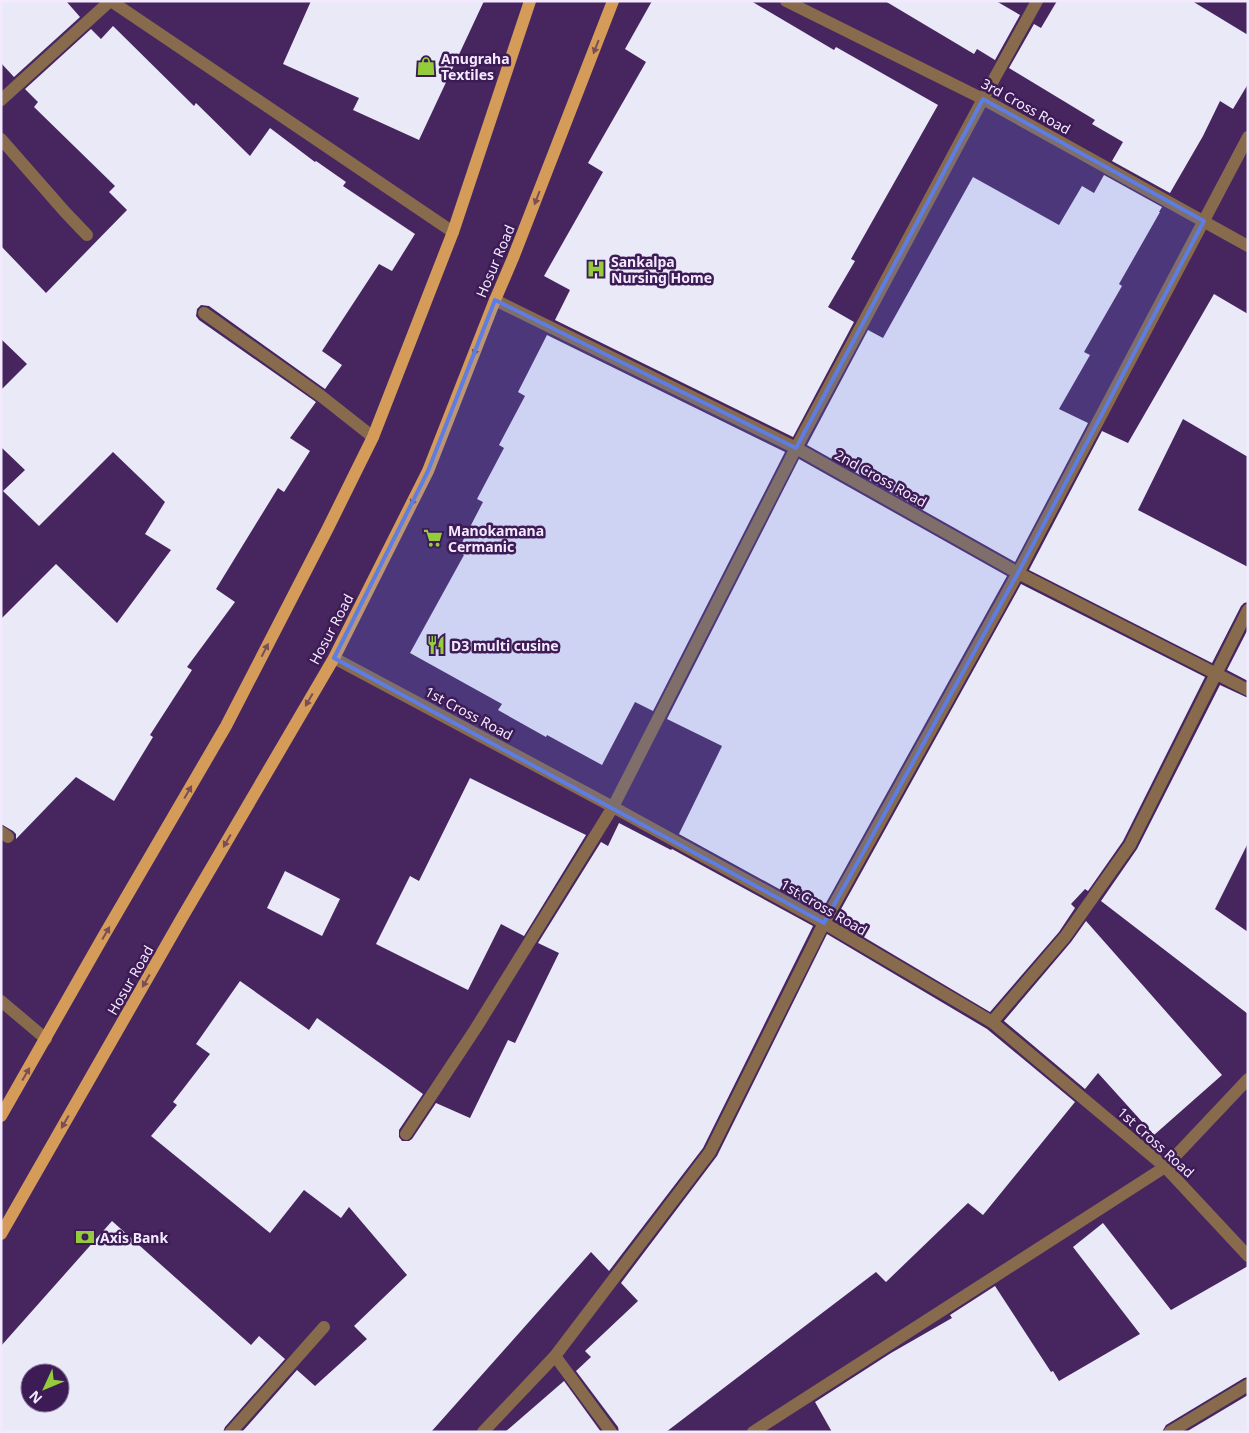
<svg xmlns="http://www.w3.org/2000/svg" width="1249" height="1433" viewBox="0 0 1249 1433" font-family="'Noto Sans',sans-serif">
	<rect width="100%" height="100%" fill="#472660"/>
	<!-- building -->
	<g fill="#eae9f8" fill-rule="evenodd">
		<polygon points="1,1 66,1 80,17 14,77 1,63"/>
		<polygon points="311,1 484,1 419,140 353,110 359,98 283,64"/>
		<polygon points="652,1 751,1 834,50 836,47 938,105 851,259 855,261 828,307 854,322 793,437 555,320 570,290 544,276 603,172 588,163 646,62 625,49"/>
		<polygon points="885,1 996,1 1020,15 995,60 977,49 974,54"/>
		<polygon points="1057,1 1192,1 1248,35 1248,84 1233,109 1220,101 1203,136 1170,193 1112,161 1123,142 1092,124 1095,120 1009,68 1034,24 1041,28"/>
		<polygon points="113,26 194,106 196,103 250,156 270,128 315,162 316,161 346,182 343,186 415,234 392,271 379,264 322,351 342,365 325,389 209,306 201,305 197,309 196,316 199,320 316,402 290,438 310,451 284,492 278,488 216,589 235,602 187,667 192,670 150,735 153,737 114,801 76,777 16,839 16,834 13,831 1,824 1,619 56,564 117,623 171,550 145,534 165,502 113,452 39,526 3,491 25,470 1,447 1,390 27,364 1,339 1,246 46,293 127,210 109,192 115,186 34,107 38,102 25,89 91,29 101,39"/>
		<polygon points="1104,175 1162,207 1159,212 1160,212 1119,284 1122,286 1084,352 1090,355 1059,409 1088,423 1015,562 807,445 868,330 883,338 973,177 1059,225 1082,186 1094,193"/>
		<polygon points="1214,294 1248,314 1248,457 1183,419 1138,510 1248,567 1248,602 1244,603 1241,606 1212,663 1029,570 1102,431 1128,443"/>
		<polygon points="547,335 785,452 653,711 635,702 602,765 547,735 546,737 498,710 502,704 410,653 464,555 457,552 483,502 477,499 504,448 499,445 525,396 518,392"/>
		<polygon points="799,459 1007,576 821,912 679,834 722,746 667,719"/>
		<polygon points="1021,584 1205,677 1123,841 1088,891 1085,889 1071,904 1075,908 1059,932 990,1012 835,920"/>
		<polygon points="1248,629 1248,681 1227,670"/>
		<polygon points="1220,685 1248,698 1248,843 1215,909 1248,932 1248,1014 1101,901 1137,849"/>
		<polygon points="470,778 586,835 524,936 501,924 468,990 376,944 410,876 419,881"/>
		<polygon points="619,823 671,850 672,849 813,926 703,1148 609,1271 591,1252 431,1432 242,1432 297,1370 315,1386 367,1339 354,1326 407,1275 349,1207 341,1218 304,1190 270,1233 151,1136 177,1105 173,1102 210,1054 196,1044 240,981 309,1030 317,1018 423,1094 399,1130 399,1137 402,1141 409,1141 412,1139 436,1103 470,1118 508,1040 515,1043 559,953 538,943 601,842 608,846"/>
		<polygon points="285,871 340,899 322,936 267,908"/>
		<polygon points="1086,921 1222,1075 1154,1135 1098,1073 1085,1089 1004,1021 1071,942"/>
		<polygon points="827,934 987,1029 1075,1102 983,1215 968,1203 886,1282 876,1272 666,1432 619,1432 618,1427 576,1371 591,1357 585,1351 638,1301 621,1283 717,1156"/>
		<path d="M 112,1221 L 251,1345 L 259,1336 L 285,1359 L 225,1427 L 223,1432 L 1,1432 L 1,1346 ZM 30,1373 L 60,1373 L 60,1403 L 30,1403 Z"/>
		<polygon points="1103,1223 1171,1310 1248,1266 1248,1377 1244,1378 1166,1425 1162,1432 832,1432 815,1402 891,1353 952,1318 950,1315 995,1286 1051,1372 1053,1371 1059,1381 1140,1334 1073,1247"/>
		<polygon points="564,1381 601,1432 505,1432"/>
		<polygon points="1248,1395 1248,1432 1186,1432"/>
	</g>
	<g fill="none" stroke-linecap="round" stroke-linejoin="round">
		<!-- lane -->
		<polyline stroke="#876b4c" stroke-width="12" points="204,313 321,396 373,437"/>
		<!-- street -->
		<g stroke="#876b4c" stroke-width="12">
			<polyline points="111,1 453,232"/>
			<polyline points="786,1 983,99 1248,246"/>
			<polyline points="1,100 110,1"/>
			<polyline points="1,139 65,212 87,235"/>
			<polyline points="495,300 796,448 1018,573 1248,690"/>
			<polyline points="334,658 613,807 824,923 992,1022 1165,1167 1248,1256"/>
			<polyline points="1,832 8,837"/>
			<polyline points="1,1001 46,1039"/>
			<polyline points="992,1022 1065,937 1130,845 1248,610"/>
			<polyline points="406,1134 476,1028 613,807 796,448 983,99 1037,1"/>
			<polyline points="555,1356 611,1432"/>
			<polyline points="231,1432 324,1327"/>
			<polyline points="483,1432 555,1356 710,1152 824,923 1018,573 1248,137"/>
			<polyline points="753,1432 1165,1167 1248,1079"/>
			<polyline points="1170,1432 1248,1385"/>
		</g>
		<!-- primary -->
		<g stroke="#d49b59" stroke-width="12">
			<polyline points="1,1116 103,937 226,726 328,528 373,437 453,232 530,1"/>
			<polyline points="1,1234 183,916 334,658 428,471 495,300 513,258 613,1"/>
		</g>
	</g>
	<!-- one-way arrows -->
	<defs><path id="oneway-solid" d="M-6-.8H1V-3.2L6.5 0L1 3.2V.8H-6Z" transform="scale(1.25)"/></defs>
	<g fill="#794e57">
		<use href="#oneway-solid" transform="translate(596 47) rotate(111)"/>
		<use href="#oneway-solid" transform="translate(537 198) rotate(111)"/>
		<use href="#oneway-solid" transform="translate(476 349) rotate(111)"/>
		<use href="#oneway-solid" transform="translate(414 499) rotate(117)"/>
		<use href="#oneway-solid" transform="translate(265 650) rotate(-63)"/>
		<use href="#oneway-solid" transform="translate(309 700) rotate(120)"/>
		<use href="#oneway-solid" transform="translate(188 792) rotate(-60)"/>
		<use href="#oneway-solid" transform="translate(227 841) rotate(120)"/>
		<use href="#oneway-solid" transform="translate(106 933) rotate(-60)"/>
		<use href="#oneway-solid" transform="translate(146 981) rotate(120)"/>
		<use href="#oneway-solid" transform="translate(26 1074) rotate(-60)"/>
		<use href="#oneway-solid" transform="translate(65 1122) rotate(120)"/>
	</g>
	<!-- marked area -->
	<path fill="#5e7de4" fill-opacity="0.2" stroke="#5e7de4" stroke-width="4" stroke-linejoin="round" d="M 983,99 L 1204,221 L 1018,573 L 824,923 L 334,658 L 428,471 L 495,300 L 796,448 Z"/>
	<!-- icons -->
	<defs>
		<g id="shop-bare" transform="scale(1.5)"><path d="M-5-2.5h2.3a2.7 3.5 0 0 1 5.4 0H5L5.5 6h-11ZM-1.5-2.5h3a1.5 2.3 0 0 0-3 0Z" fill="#94cc3b" stroke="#3d1b55" stroke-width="2.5" paint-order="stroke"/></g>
		<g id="hospital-bare" transform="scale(1.5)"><path d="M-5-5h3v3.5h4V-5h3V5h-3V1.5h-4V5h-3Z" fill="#94cc3b" stroke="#3d1b55" stroke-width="2.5" paint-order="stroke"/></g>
		<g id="supermarket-bare" transform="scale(1.5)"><path d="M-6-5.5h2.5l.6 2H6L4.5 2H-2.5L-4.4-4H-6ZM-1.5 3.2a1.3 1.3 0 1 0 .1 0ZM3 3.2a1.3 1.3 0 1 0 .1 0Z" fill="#94cc3b" stroke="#3d1b55" stroke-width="2.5" paint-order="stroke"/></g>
		<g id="restaurant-bare" transform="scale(1.5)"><path d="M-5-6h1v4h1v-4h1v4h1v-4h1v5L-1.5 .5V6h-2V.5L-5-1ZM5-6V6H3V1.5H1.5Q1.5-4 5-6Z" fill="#94cc3b" stroke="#3d1b55" stroke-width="2.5" paint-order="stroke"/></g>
		<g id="bank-bare" transform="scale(1.5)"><path d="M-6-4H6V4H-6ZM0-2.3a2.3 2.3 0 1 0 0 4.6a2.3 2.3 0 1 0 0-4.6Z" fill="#94cc3b" stroke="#3d1b55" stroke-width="2.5" paint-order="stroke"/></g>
	</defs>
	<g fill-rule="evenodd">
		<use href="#shop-bare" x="426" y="66"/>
		<use href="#hospital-bare" x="596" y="269"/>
		<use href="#supermarket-bare" x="433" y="538"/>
		<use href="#restaurant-bare" x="436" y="645"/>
		<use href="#bank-bare" x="85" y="1237"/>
	</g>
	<g text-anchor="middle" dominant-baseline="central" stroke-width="5" stroke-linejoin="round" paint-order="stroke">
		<!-- poi labels -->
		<g font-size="14" font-weight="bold" fill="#f4eaff" stroke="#3d1b55" text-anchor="start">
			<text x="441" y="58">Anugraha<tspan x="441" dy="16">Textiles</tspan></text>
			<text x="611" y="261">Sankalpa<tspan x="611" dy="16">Nursing Home</tspan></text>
			<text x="448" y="530">Manokamana<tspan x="448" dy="16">Cermanic</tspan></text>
			<text x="451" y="645">D3 multi cusine</text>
			<text x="100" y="1237">Axis Bank</text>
		</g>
		<!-- street labels -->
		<g font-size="14" fill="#f4eaff" stroke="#3d1b55">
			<text transform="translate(1026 106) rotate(29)">3rd Cross Road</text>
			<text transform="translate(495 261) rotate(-67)">Hosur Road</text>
			<text transform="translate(881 478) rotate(29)">2nd Cross Road</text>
			<text transform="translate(331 629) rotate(-62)">Hosur Road</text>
			<text transform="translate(469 713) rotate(28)">1st Cross Road</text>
			<text transform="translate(824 907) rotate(30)">1st Cross Road</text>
			<text transform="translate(130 980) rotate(-60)">Hosur Road</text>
			<text transform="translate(1156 1142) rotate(42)">1st Cross Road</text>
		</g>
	</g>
	<!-- border -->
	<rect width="1249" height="1433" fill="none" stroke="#f4eaff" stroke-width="5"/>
	<!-- north arrow -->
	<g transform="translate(45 1388) rotate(226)"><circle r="24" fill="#3d1b55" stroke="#866e99"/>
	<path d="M0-4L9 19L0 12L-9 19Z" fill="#94cc3b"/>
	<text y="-8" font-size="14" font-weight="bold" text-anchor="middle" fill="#f4eaff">N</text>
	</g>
</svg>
